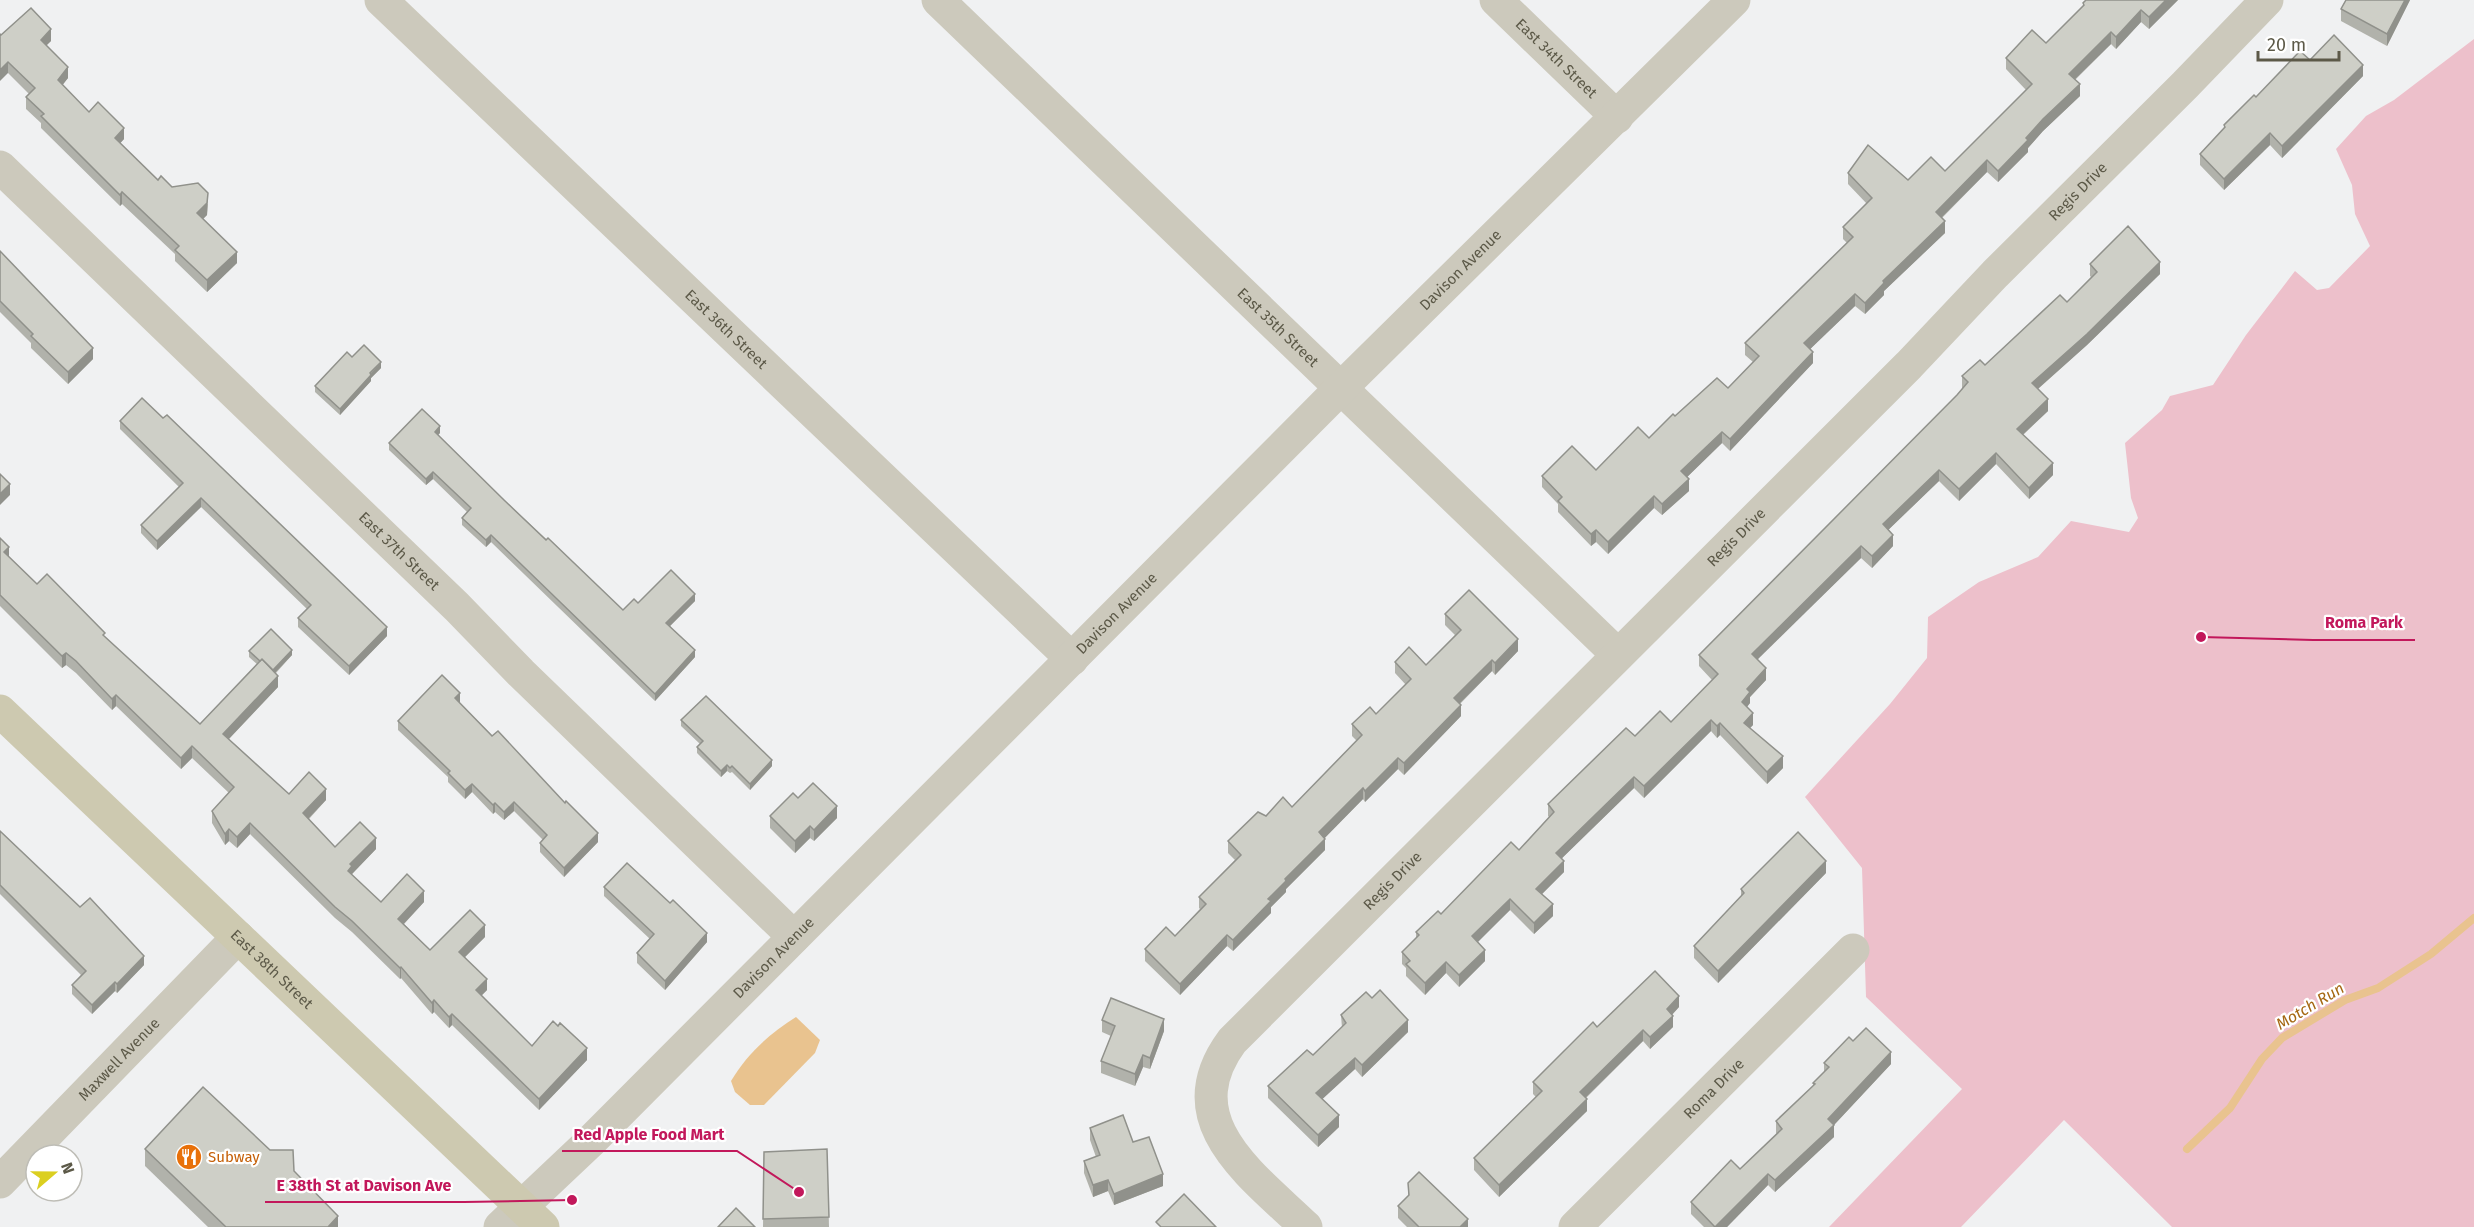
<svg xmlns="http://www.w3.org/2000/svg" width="2474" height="1227" viewBox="0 0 2474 1227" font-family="'Fira Sans',sans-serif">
	<rect width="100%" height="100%" fill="#f0f1f2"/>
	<!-- green -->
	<polygon fill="#edc0cb" points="2474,39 2474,1227 2172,1227 2064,1120 1961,1227 1829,1227 1962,1089 1866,997 1862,868 1805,797 1890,704 1927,658 1928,617 1979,582 2038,557 2071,521 2129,532 2138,518 2131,498 2125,443 2162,410 2170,396 2213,385 2246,335 2295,271 2317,290 2329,288 2370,246 2355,214 2352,185 2336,149 2366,116 2394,100"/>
	<!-- water -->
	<path fill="#e9c38f" d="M 796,1017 L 820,1040 L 815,1053 L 764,1105 L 750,1105 L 735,1092 L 731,1081 C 747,1054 769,1034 796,1017 Z"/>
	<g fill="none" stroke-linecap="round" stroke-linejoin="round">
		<!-- stream -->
		<polyline stroke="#e9c38f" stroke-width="8" points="2187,1149 2230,1108 2262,1059 2282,1038 2345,1000 2378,988 2431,954 2474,918"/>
		<!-- minor -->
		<g stroke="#ccc9bc" stroke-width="33">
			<path id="s1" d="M 381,0 L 1072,659"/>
			<path id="s2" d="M 938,0 L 1618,655"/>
			<path id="s3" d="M 1496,0 L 1617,117"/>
			<path id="s4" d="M 0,167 L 457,607 L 521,673 L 794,937"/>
			<path id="s5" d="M 0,1182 L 238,937"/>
			<path id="s6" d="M 500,1227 L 590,1142 L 1341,388 L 1734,0"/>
			<path id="s7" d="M 1306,1227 C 1252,1175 1173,1121 1232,1041 L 1909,365 L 1995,274 L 2185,85 L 2267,0"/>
			<path id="s8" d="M 1575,1227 L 1853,950"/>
		</g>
		<!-- major -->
		<path stroke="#cdc9b0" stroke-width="33" id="s9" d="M 0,711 L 543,1227"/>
	</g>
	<!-- wall -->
	<g fill="#b1b2ab">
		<polygon points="2178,0 2149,29 2141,22 2116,49 2111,44 2075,80 2080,96 2043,131 2028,148 2028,152 1998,182 1987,172 1942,218 1945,233 1884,291 1884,295 1865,314 1855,306 1810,349 1813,363 1730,451 1722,443 1687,477 1689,491 1662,515 1654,508 1608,554 1596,542 1591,546 1558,512 1558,504 1542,487 1542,476 1596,470 1649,438 1675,416 1728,388 1753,362 1745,355 1745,343 1847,243 1843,239 1843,227 1867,204 1848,184 1848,173 1908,180 1945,171 2026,90 2006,69 2006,58 2046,43 2083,7 2083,3"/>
		<polygon points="2346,0 2410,0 2387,46 2341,21 2341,9"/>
		<polygon points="1,35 51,41 46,45 68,78 62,85 89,112 124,139 120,143 158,180 208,204 207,215 203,219 237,263 207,292 175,261 175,254 122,204 120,206 41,128 41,123 26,109 26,97 29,94 8,73"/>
		<polygon points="2310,60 2363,76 2282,158 2270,145 2224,190 2200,165 2200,154 2224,129 2224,125 2256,97"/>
		<polygon points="0,251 93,359 68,384 31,348 31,343 0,312"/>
		<polygon points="2090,264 2160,274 2087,345 2038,389 2048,411 2023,435 2053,475 2029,499 1996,464 1959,501 1939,481 1888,530 1893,546 1872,568 1861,558 1757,659 1766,680 1750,697 1750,703 1747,707 1753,725 1750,728 1783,768 1767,784 1720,735 1717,738 1711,731 1644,798 1634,788 1562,858 1564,872 1542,894 1553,916 1534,934 1510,910 1477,942 1485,961 1459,987 1446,973 1425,995 1406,976 1406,968 1402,964 1402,952 1416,938 1416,932 1441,914 1519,850 1549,817 1548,816 1548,804 1635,736 1671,722 1712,680 1699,666 1699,655 1957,395 1963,389 1962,388 1962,376 1985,365 2067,302 2091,277 2090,276"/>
		<polygon points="352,357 381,368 371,378 371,381 340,415 315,392 315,386"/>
		<polygon points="120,421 387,636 349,675 298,627 298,618 307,609 201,507 157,550 141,533 141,525 179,487 120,429"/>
		<polygon points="440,433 438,435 504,500 623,610 638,603 695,601 670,626 695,657 655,701 491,542 486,547 462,525 462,518 467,512 433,479 426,485 389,450 389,443"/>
		<polygon points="0,538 9,557 37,584 105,637 200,724 257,664 249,657 249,651 292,655 276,673 278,687 229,739 289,794 326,800 309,819 335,847 376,849 352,874 352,875 381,902 424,902 404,924 430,950 485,937 465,957 487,990 481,996 532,1046 587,1060 539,1110 452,1025 449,1028 434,1012 432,1014 401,978 400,979 352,932 335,918 250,834 237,848 229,841 225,845 212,823 212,811 229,793 192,758 181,769 116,706 112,710 76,673 66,665 62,668 0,606"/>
		<polygon points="1445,614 1518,651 1495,675 1492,671 1460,704 1461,716 1404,775 1398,769 1365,802 1363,799 1324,838 1325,850 1286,889 1286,892 1271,907 1271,913 1233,951 1227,946 1180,995 1145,961 1145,949 1175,936 1200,909 1199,908 1199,897 1235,860 1228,853 1228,841 1266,816 1292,807 1357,741 1352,736 1352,724 1376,714 1406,685 1395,673 1395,662 1426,665 1455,635 1445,625"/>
		<polygon points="460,702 460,703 598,842 564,877 540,852 540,843 543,840 514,811 504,820 495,812 493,814 472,792 465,799 448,782 448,777 398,730 398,721"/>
		<polygon points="681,720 772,766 750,790 732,772 730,773 727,771 721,777 697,753 697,747 700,744 681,726"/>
		<polygon points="798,798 837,818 814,841 810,838 795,853 770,828 770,816"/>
		<polygon points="0,831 80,907 144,965 117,993 115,991 92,1014 72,994 72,985 81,975 0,894"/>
		<polygon points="1826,873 1718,983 1694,958 1694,946 1741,897 1741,889"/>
		<polygon points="604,887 670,903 707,942 665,990 637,963 637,953 650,939 604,896"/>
		<polygon points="1372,998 1408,1032 1362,1077 1355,1069 1322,1099 1339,1127 1318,1147 1268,1098 1268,1086 1313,1055 1342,1028 1341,1015"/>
		<polygon points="1679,1007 1672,1015 1673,1027 1650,1049 1643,1041 1586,1098 1587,1111 1499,1197 1474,1170 1474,1158 1536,1097 1533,1094 1533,1082 1597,1027"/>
		<polygon points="1102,1020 1164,1031 1150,1069 1143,1067 1135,1086 1101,1073 1101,1061 1111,1036 1102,1032"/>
		<polygon points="1853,1041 1891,1064 1834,1125 1834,1137 1775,1192 1768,1185 1727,1227 1704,1227 1691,1214 1691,1202 1740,1169 1777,1134 1776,1133 1776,1121 1813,1086 1813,1083 1824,1072 1824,1063"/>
		<polygon points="1090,1128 1163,1186 1114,1205 1108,1191 1093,1197 1084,1173 1084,1161 1096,1157 1090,1140"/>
		<polygon points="145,1149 270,1150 294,1171 338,1227 208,1227 145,1166"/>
		<polygon points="827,1149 829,1227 763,1227 764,1152"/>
		<polygon points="1408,1183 1468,1227 1407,1227 1398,1218 1398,1206 1408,1196"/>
	</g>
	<!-- shaded-wall -->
	<g fill="#90918b">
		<polygon points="2166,0 2178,0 2149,29 2149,17"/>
		<polygon points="2405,0 2410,0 2387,46 2387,34"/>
		<polygon points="2141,10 2141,22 2116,49 2116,37"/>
		<polygon points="51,29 51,41 41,51 41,40"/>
		<polygon points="2111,32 2111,44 2069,85 2069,74"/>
		<polygon points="8,62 8,73 0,81 0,70"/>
		<polygon points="2363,65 2363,76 2282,158 2282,146"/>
		<polygon points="68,67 68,78 58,91 58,80"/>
		<polygon points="2080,84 2080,96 2043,131 2028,148 2028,152 1998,182 1998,171 2043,119"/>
		<polygon points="124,128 124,139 115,149 115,138"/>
		<polygon points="2270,133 2270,145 2224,190 2224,179"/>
		<polygon points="1987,160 1987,172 1936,223 1936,212"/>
		<polygon points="122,192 122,204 120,206 120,195"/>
		<polygon points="208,193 207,215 197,225 197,213"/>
		<polygon points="1945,221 1945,233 1884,291 1884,295 1865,314 1865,303 1883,281"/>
		<polygon points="237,252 237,263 207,292 207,280"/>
		<polygon points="2160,262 2160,274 2087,345 2032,394 2032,383"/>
		<polygon points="1855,294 1855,306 1804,355 1804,343"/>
		<polygon points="93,348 93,359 68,384 68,372"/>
		<polygon points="1813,352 1813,363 1730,451 1730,439"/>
		<polygon points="381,362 381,368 371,378 371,381 340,415 340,409"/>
		<polygon points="2048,399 2048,411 2017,440 2017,429"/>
		<polygon points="440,426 440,433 435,438 435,432"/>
		<polygon points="1722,432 1722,443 1681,483 1681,471"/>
		<polygon points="1996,453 1996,464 1959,501 1959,489"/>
		<polygon points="2053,463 2053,475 2029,499 2029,488"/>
		<polygon points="1939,470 1939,481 1883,535 1883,524"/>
		<polygon points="433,472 433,479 426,485 426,479"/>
		<polygon points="1689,479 1689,491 1662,515 1662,504"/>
		<polygon points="10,484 10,495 0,505 0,494"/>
		<polygon points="1654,496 1654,508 1608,554 1608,542"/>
		<polygon points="201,498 201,507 157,550 157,541"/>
		<polygon points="1596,530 1596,542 1591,546 1591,534"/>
		<polygon points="491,535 491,542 486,547 486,540"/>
		<polygon points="1893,535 1893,546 1872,568 1872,556"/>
		<polygon points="1861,546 1861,558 1752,665 1752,654"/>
		<polygon points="9,547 9,558 4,552"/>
		<polygon points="695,594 695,601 666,630 666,623"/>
		<polygon points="387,627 387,636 349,675 349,666"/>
		<polygon points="1518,639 1518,651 1495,675 1495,663"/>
		<polygon points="292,650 292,655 270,678 270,672"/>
		<polygon points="695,650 695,657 655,701 655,694"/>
		<polygon points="66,653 66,665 62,668 62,656"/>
		<polygon points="1492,660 1492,671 1454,709 1454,698"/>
		<polygon points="1766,668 1766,680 1750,697 1750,703 1742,713 1742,702 1747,689"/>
		<polygon points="278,676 278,687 223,745 223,734"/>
		<polygon points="460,693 460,702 455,707 455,698"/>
		<polygon points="116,695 116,706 112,710 112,699"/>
		<polygon points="1461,705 1461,716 1404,775 1404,763"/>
		<polygon points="1753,713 1753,725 1744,734 1744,723"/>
		<polygon points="1711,720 1711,731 1644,798 1644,786"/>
		<polygon points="1720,723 1720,735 1717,738 1717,726"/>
		<polygon points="192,746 192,758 181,769 181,758"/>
		<polygon points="1783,756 1783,768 1767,784 1767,772"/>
		<polygon points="1398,758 1398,769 1365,802 1365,791"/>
		<polygon points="772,760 772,766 750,790 750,784"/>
		<polygon points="727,765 727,771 721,777 721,771"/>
		<polygon points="1634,777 1634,788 1556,864 1556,853"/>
		<polygon points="472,784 472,792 465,799 465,790"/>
		<polygon points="1363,788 1363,799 1319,844 1319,832"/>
		<polygon points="326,789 326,800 303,824 303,813"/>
		<polygon points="514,802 514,811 504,820 504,812"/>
		<polygon points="495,803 495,812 493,814 493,805"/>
		<polygon points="837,806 837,818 814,841 814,830"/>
		<polygon points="250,823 250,834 237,848 237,837"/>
		<polygon points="810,826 810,838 795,853 795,841"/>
		<polygon points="229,829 229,841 225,845 225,834"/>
		<polygon points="598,833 598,842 564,877 564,868"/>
		<polygon points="376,838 376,849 352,874 352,877 348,871 350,864"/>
		<polygon points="1325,839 1325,850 1286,889 1286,892 1271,907 1271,913 1233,951 1233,940 1285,879"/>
		<polygon points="1564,861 1564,872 1536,900 1536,889"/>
		<polygon points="1826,861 1826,873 1718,983 1718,971"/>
		<polygon points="424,891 424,902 398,930 398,919"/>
		<polygon points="1510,899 1510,910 1472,948 1472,936"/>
		<polygon points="1553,904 1553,916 1534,934 1534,923"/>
		<polygon points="485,925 485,937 459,963 459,952"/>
		<polygon points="707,933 707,942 665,990 665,981"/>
		<polygon points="1227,935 1227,946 1180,995 1180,984"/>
		<polygon points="1485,950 1485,961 1459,987 1459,975"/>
		<polygon points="144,956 144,965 117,993 117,984"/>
		<polygon points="1446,962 1446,973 1425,995 1425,983"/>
		<polygon points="401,967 401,978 400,979 400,968"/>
		<polygon points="487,979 487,990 476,1001 476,990"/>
		<polygon points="115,982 115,991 92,1014 92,1005"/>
		<polygon points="1679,996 1679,1007 1667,1020 1667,1009"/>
		<polygon points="434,1000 434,1012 432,1014 432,1003"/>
		<polygon points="452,1014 452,1025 449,1028 449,1017"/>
		<polygon points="1673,1016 1673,1027 1650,1049 1650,1037"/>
		<polygon points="1164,1019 1164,1031 1150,1069 1150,1058"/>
		<polygon points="1408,1020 1408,1032 1362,1077 1362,1065"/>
		<polygon points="1643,1030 1643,1041 1580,1103 1580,1092"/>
		<polygon points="587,1048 587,1060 539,1110 539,1099"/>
		<polygon points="1891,1052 1891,1064 1834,1125 1834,1137 1775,1192 1775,1180 1828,1119"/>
		<polygon points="1143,1055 1143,1067 1135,1086 1135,1074"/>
		<polygon points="1355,1058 1355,1069 1316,1105 1316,1093"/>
		<polygon points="1587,1099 1587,1111 1499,1197 1499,1185"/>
		<polygon points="1339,1115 1339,1127 1318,1147 1318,1135"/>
		<polygon points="1163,1174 1163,1186 1114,1205 1114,1194"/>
		<polygon points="1768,1174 1768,1185 1727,1227 1715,1227"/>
		<polygon points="1108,1180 1108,1191 1093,1197 1093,1185"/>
		<polygon points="338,1216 338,1227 328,1227"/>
		<polygon points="1468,1219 1468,1227 1460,1227"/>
	</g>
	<!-- building -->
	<g fill="#cecfc7" stroke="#90918b" stroke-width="1.5">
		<polygon points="2086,0 2166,0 2149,17 2141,10 2116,37 2111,32 2069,74 2080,84 2043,119 2026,138 2028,140 1998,171 1987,160 1936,212 1945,221 1883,281 1884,283 1865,303 1855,294 1804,343 1813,352 1730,439 1722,432 1681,471 1689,479 1662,504 1654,496 1608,542 1596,530 1591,534 1558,501 1562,497 1542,476 1572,446 1596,470 1638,427 1649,438 1673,414 1675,416 1717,378 1728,388 1759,356 1745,343 1853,237 1843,227 1872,198 1848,173 1868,145 1908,180 1931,157 1945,171 2032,84 2006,58 2032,30 2046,43 2084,5 2083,3"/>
		<polygon points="2346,0 2405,0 2387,34 2341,9"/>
		<polygon points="31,8 51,29 41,40 68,67 58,80 89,112 98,102 124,128 115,138 158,180 161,176 172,187 198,183 208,193 207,203 197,213 237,252 207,280 175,250 179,246 122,192 120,195 41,116 44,114 26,97 35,88 8,62 0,70 0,34 1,35"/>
		<polygon points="2334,35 2363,65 2282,146 2270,133 2224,179 2200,154 2225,127 2224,125 2254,95 2256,97 2300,51 2310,60"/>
		<polygon points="2128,226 2160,262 2087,334 2032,383 2048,399 2017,429 2053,463 2029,488 1996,453 1959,489 1939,470 1883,524 1893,535 1872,556 1861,546 1752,654 1766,668 1747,689 1750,692 1742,702 1753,713 1744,723 1783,756 1767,772 1720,723 1717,726 1711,720 1644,786 1634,777 1556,853 1564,861 1536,889 1553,904 1534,923 1510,899 1472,936 1485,950 1459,975 1446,962 1425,983 1406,964 1410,961 1402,952 1419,935 1416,932 1438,911 1441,914 1511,842 1519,850 1554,812 1548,804 1626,728 1635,736 1660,711 1671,722 1718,674 1699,655 1957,395 1968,382 1962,376 1980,360 1985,365 2060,295 2067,302 2097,272 2090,264"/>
		<polygon points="0,251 93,348 68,372 31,336 33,334 0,301"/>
		<polygon points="364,345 381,362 370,373 371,375 340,409 315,386 347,352 352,357"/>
		<polygon points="142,398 163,418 167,415 387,627 349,666 298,618 311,605 201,498 157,541 141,525 183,483 120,421"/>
		<polygon points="422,409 440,426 435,432 504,500 546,540 548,538 623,610 634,599 638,603 671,570 695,594 666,623 695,650 655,694 491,535 486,540 462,518 471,508 433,472 426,479 389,443"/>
		<polygon points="0,474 10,484 0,494"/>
		<polygon points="0,538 9,547 4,552 37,584 47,574 105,633 103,635 200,724 262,659 278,676 223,734 289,794 309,772 326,789 303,813 335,847 360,822 376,838 350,864 352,866 348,871 381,902 407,874 424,891 398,919 430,950 470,910 485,925 459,952 487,979 476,990 532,1046 553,1021 558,1026 560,1023 587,1048 539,1099 452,1014 449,1017 434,1000 432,1003 401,967 400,968 352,921 335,907 250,823 237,837 229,829 225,834 212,811 234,787 192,746 181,758 116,695 112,699 76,661 66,653 62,656 0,595"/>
		<polygon points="1469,590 1518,639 1495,663 1492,660 1454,698 1461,705 1404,763 1398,758 1365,791 1363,788 1319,832 1325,839 1285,879 1286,881 1268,899 1271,901 1233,940 1227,935 1180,984 1145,949 1166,927 1175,936 1206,904 1199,897 1241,855 1228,841 1258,812 1266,816 1283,797 1292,807 1362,735 1352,724 1370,707 1376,714 1411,679 1395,662 1409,647 1426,665 1461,630 1445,614"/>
		<polygon points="271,629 292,650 273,670 262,659 260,661 249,651"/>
		<polygon points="442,675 460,693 455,698 492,736 498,731 565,803 566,801 598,833 564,868 540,843 547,835 514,802 504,812 495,803 493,805 472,784 465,790 448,773 450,771 398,721"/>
		<polygon points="706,696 772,760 750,784 732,766 730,768 727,765 721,771 697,747 703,741 681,720"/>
		<polygon points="813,783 837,806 814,830 810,826 795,841 770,816 793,793 798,798"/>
		<polygon points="0,831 80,907 90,898 144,956 117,984 115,982 92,1005 72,985 86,971 0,885"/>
		<polygon points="1798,832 1826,861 1718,971 1694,946 1744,893 1741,889"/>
		<polygon points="627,863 670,903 673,900 707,933 665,981 637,953 654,934 604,887"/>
		<polygon points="1655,971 1679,996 1667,1009 1673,1016 1650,1037 1643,1030 1580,1092 1587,1099 1499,1185 1474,1158 1542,1091 1533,1082 1593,1022 1597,1027"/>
		<polygon points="1380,990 1408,1020 1362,1065 1355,1058 1316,1093 1339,1115 1318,1135 1268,1086 1307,1050 1313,1055 1346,1023 1341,1015 1366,992 1372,998"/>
		<polygon points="1111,998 1164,1019 1150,1058 1143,1055 1135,1074 1101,1061 1115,1026 1102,1020"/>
		<polygon points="1866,1028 1891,1052 1828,1119 1834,1125 1775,1180 1768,1174 1715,1227 1691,1202 1731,1160 1740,1169 1782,1129 1776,1121 1815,1084 1813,1083 1829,1067 1824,1063 1849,1037 1853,1041"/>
		<polygon points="203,1087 270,1150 293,1150 294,1171 338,1216 328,1227 226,1227 145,1149"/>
		<polygon points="1123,1115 1133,1142 1149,1137 1163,1174 1114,1194 1108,1180 1093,1185 1084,1161 1100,1155 1090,1128"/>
		<polygon points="827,1149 829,1217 763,1219 764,1152"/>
		<polygon points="1419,1172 1468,1219 1460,1227 1419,1227 1398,1206 1409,1195 1408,1183"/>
		<polygon points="1184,1194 1216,1227 1161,1227 1156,1222"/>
		<polygon points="736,1208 755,1227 718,1227"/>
	</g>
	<!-- icons -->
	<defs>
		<g id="restaurant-disc" transform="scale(1.35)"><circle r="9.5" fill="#e8710a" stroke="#fff"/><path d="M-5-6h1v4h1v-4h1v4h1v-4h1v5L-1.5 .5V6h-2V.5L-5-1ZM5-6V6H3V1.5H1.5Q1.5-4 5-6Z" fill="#fff"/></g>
	</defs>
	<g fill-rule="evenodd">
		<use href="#restaurant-disc" x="189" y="1157"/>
	</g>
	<g text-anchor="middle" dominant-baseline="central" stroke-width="4.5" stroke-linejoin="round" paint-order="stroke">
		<!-- street labels -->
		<g font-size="15" fill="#5c5948" stroke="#fff">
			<text stroke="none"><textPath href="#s3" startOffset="84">East 34th Street</textPath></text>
			<text stroke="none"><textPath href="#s7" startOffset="1425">Regis Drive</textPath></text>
			<text stroke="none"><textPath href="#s6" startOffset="1356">Davison Avenue</textPath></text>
			<text stroke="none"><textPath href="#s2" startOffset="472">East 35th Street</textPath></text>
			<text stroke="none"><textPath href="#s1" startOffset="477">East 36th Street</textPath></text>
			<text stroke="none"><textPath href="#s7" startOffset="939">Regis Drive</textPath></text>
			<text stroke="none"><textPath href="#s4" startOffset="554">East 37th Street</textPath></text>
			<text stroke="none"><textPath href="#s6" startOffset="870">Davison Avenue</textPath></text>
			<text stroke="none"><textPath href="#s7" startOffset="453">Regis Drive</textPath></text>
			<text stroke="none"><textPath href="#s6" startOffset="384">Davison Avenue</textPath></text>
			<text stroke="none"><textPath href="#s9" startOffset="375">East 38th Street</textPath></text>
			<text stroke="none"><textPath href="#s5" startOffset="171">Maxwell Avenue</textPath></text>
			<text stroke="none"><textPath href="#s8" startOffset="196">Roma Drive</textPath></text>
		</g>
		<!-- food labels -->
		<g font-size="15" fill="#c56008" stroke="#fff" text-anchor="start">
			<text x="208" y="1157">Subway</text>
		</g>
		<!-- water labels -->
		<g font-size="16" font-style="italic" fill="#a56812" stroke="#fff">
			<text transform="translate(2310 1006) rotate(-31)">Motch Run</text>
		</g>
	</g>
	<!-- callouts -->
	<path fill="none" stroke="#c2185b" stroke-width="2" d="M2201 637L2313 640H2415M799 1192L737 1151H562M572 1200L464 1202H265"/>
	<g fill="#c2185b" stroke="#fff" stroke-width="2">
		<circle cx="2201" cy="637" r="6"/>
		<circle cx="799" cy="1192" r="6"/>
		<circle cx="572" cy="1200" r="6"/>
	</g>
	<g font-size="16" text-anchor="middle" font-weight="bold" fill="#c2185b" stroke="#fff" stroke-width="4.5" stroke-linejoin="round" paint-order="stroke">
		<text x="2364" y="628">Roma Park</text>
		<text x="649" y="1140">Red Apple Food Mart</text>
		<text x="364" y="1191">E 38th St at Davison Ave</text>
	</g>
	<!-- north arrow -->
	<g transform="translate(54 1173) rotate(70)"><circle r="28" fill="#ffffff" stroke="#bebdb6" stroke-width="1.5"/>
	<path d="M0-4.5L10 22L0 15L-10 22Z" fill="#dbcf20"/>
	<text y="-9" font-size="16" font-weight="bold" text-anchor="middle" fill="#5c5948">N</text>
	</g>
	<!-- scale -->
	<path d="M2258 51v9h81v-9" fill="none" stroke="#5c5948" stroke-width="3"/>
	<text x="2267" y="51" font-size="18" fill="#5c5948" stroke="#ffffff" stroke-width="4.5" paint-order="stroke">20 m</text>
</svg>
